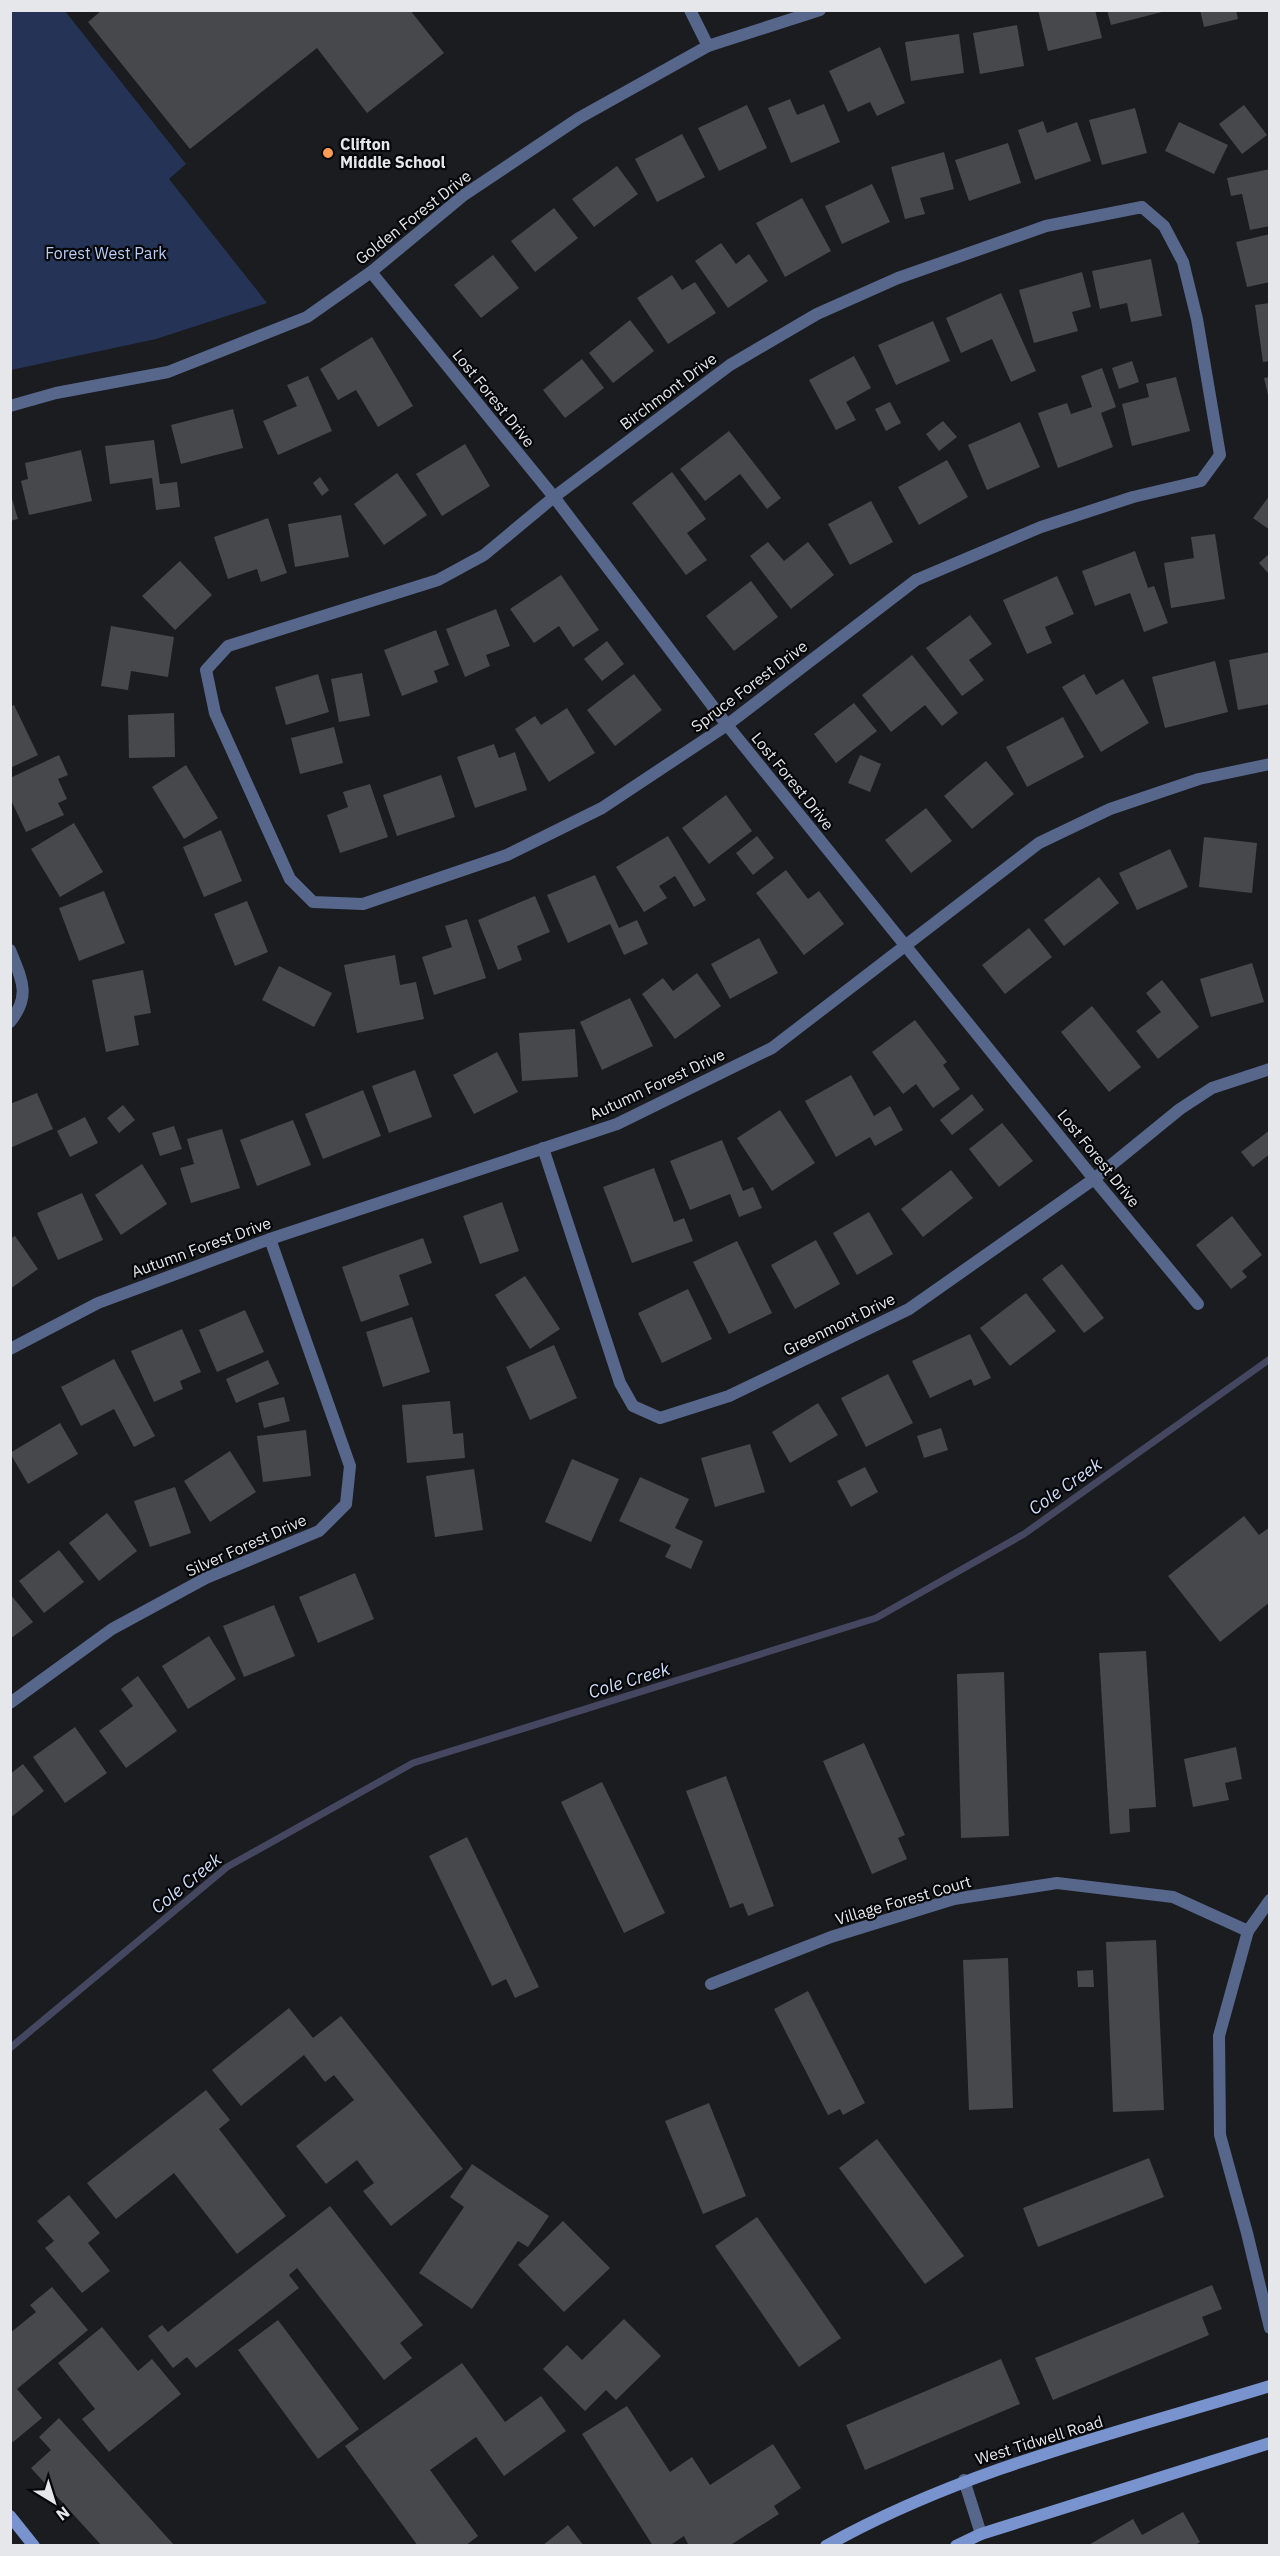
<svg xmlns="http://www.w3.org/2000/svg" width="1280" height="2556" viewBox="0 0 1280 2556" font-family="'IBM Plex Sans',sans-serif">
	<rect width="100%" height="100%" fill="#1a1c20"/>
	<!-- green -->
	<polygon fill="#253456" points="10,11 65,11 186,164 169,179 267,303 156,339 11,370"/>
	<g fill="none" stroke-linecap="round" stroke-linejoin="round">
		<!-- stream -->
		<polyline stroke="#454761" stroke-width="7" points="10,2048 227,1867 413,1763 876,1618 1024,1534 1270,1359"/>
	</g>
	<!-- building -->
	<g fill="#46484c">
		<polygon points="102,10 410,10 444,53 367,113 317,48 190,149 88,22"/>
		<polygon points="1038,10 1095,10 1102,38 1048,51"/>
		<polygon points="1107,10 1161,10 1162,12 1111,25"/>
		<polygon points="1200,10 1236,10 1238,19 1204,27"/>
		<polygon points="1017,25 1024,66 980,74 973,33"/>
		<polygon points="959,34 964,73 911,81 905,42"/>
		<polygon points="880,47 905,103 877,116 870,102 848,112 829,71"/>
		<polygon points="790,99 797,115 824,104 840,142 791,163 768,108"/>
		<polygon points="747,105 767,148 719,171 698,128"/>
		<polygon points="1244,105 1267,135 1242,154 1219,124"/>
		<polygon points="1135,108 1147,153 1102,165 1089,120"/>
		<polygon points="1043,121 1047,133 1077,122 1091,161 1035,180 1018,130"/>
		<polygon points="1179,122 1228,145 1214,174 1165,151"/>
		<polygon points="682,134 705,177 657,202 635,159"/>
		<polygon points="1008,143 1021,183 969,201 955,160"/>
		<polygon points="944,152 954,189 920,198 925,214 905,219 891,167"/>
		<polygon points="617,166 638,194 594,227 572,199"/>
		<polygon points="1270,169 1270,226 1250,230 1242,194 1231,196 1227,178"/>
		<polygon points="872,184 890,222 842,244 825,206"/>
		<polygon points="802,198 831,251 785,277 756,223"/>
		<polygon points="554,208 578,238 535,272 511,241"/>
		<polygon points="1270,234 1270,282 1247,287 1236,242"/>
		<polygon points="721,243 736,264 749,254 768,281 728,308 695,261"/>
		<polygon points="493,255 519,288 481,318 454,285"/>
		<polygon points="1151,259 1162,316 1131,322 1127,303 1100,309 1092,271"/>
		<polygon points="1082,272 1091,307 1072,312 1078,331 1034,343 1019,290"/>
		<polygon points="672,275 682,290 695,282 716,313 668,344 637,298"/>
		<polygon points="1001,293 1036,371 1011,382 992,339 961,353 946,318"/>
		<polygon points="1270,303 1270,361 1263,362 1255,305"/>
		<polygon points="630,320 654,351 613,383 589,353"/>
		<polygon points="933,321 950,361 896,385 878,345"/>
		<polygon points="372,337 413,406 378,427 356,390 338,400 320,369"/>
		<polygon points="854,356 871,388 846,402 856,420 836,430 809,380"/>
		<polygon points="582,359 604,388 565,418 543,390"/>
		<polygon points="1132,361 1139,382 1119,389 1112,368"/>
		<polygon points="1102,368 1116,407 1101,413 1113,447 1058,468 1038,413 1067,403 1071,414 1092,407 1081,376"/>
		<polygon points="308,376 332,431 278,455 263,421 297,406 287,385"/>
		<polygon points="1176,377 1190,431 1132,446 1122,404 1149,397 1146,384"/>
		<polygon points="1270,377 1270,399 1269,399 1264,378"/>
		<polygon points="890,402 901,423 886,431 875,409"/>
		<polygon points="233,409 243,448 181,464 171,425"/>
		<polygon points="943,421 957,437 939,451 926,434"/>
		<polygon points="1020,422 1040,467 987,490 968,445"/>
		<polygon points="729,431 781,498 767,509 740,474 705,501 680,469"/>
		<polygon points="154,440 160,484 177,482 180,507 156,510 152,478 110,484 105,446"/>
		<polygon points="465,444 490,486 442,516 416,474"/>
		<polygon points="81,450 92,501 29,515 21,481 28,479 25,463"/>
		<polygon points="947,460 968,497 919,525 898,487"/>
		<polygon points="672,472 706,519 687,533 707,560 686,575 632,503"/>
		<polygon points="397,473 427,515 384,545 354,504"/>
		<polygon points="320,477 329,490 322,496 313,483"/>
		<polygon points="10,492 18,519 10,521"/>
		<polygon points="1270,495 1270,530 1253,518"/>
		<polygon points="871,501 893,542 850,565 828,524"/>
		<polygon points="341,515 349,557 295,567 288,524"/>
		<polygon points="268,518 287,573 261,582 257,569 228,579 214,537"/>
		<polygon points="1215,534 1225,599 1171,608 1164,563 1194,558 1191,537"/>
		<polygon points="768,542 784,561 808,542 834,575 791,609 750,556"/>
		<polygon points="1135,551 1148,588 1154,586 1168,623 1144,632 1130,593 1095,606 1082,571"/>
		<polygon points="1270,553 1270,575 1259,563"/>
		<polygon points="180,561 212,595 175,630 142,596"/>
		<polygon points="561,575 599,630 573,647 559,626 534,643 510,609"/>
		<polygon points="1057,576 1074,614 1045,627 1052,643 1027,654 1003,600"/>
		<polygon points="751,581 778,617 734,651 706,616"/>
		<polygon points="496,609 510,646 486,655 490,666 465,677 446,629"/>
		<polygon points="970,615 992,644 969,660 984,680 962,696 926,648"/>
		<polygon points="111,626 174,637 168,677 131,671 128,690 101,686"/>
		<polygon points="436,630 449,665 434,671 438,682 402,696 384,650"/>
		<polygon points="607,641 624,664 602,681 584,659"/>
		<polygon points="1270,652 1270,704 1238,710 1229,660"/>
		<polygon points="912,655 958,713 942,726 925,705 891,732 862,695"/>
		<polygon points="1215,661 1228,712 1165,728 1152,677"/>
		<polygon points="362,673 370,716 339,722 331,679"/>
		<polygon points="318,674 329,712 286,725 275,687"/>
		<polygon points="634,674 662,710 615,746 587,710"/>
		<polygon points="1084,674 1096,695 1123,679 1149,723 1101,752 1062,687"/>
		<polygon points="854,703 877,731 836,763 814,734"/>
		<polygon points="14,705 38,755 10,768 10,707"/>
		<polygon points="567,708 595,753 549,782 515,729 535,716 541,725"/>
		<polygon points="174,713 175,757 129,758 128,715"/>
		<polygon points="1063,717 1084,757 1027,787 1006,747"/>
		<polygon points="334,727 343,763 300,774 291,738"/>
		<polygon points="494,744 499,758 515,752 527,790 475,808 457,757"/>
		<polygon points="59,755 68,775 58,779 67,799 58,803 64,815 26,832 10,798 10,778"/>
		<polygon points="860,755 881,764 870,792 848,783"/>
		<polygon points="986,761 1014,794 972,829 944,796"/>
		<polygon points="186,765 218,818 184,839 152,787"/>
		<polygon points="441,775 455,817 397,836 383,795"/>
		<polygon points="370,784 388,837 340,853 327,815 348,807 343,792"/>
		<polygon points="726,795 752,831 709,864 682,828"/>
		<polygon points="926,808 952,841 911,873 885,840"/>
		<polygon points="74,823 103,872 60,897 31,849"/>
		<polygon points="221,830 242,881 204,897 183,847"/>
		<polygon points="668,836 706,900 694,907 675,876 659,886 667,898 644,912 616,867"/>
		<polygon points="757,836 774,858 753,875 736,853"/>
		<polygon points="1204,837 1257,843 1252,893 1199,887"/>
		<polygon points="1170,849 1188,887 1137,910 1119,873"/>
		<polygon points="786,870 808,899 819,891 844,924 804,955 756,893"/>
		<polygon points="595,875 619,928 637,920 648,944 624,955 610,924 568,943 547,895"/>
		<polygon points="1099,877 1119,903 1064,946 1044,920"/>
		<polygon points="104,891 125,943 79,961 59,908"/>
		<polygon points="535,896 550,932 517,946 522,960 498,970 478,920"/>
		<polygon points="247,901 268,952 235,966 214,914"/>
		<polygon points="467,919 486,978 434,995 422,957 452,947 445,926"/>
		<polygon points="1029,928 1052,957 1005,994 982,965"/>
		<polygon points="759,938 778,973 730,999 711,964"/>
		<polygon points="395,955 400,985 416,982 424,1019 357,1033 344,965"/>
		<polygon points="1252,963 1264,1002 1211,1017 1200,979"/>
		<polygon points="279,966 332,993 314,1027 262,1000"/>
		<polygon points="143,970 151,1013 134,1016 139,1045 106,1052 92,980"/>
		<polygon points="697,973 721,1006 675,1039 642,994 663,978 673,991"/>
		<polygon points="1162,980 1199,1027 1158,1059 1136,1031 1161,1012 1146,993"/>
		<polygon points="630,998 653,1046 602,1070 580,1022"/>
		<polygon points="1092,1006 1141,1067 1109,1092 1061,1032"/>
		<polygon points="915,1020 947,1062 943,1065 960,1089 933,1108 916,1084 903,1094 872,1052"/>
		<polygon points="575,1029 578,1077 522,1081 519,1033"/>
		<polygon points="497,1052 518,1092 474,1114 453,1075"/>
		<polygon points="415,1070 432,1117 389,1133 372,1086"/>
		<polygon points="851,1075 874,1116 890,1106 903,1130 875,1146 870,1137 836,1157 805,1101"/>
		<polygon points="363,1090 381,1136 323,1159 305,1114"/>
		<polygon points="37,1093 53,1129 10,1148 10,1104"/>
		<polygon points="972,1094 984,1110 952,1135 940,1120"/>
		<polygon points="123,1105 135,1120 119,1133 107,1118"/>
		<polygon points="780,1110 815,1163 772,1191 737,1138"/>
		<polygon points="85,1117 98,1143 70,1157 57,1131"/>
		<polygon points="293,1120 311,1165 257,1186 240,1140"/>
		<polygon points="1002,1123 1033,1161 999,1187 969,1149"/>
		<polygon points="174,1126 182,1149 160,1156 152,1133"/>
		<polygon points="222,1129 240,1188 191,1203 180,1168 194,1164 187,1139"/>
		<polygon points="1270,1130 1270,1154 1253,1167 1241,1152"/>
		<polygon points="722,1140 743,1191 753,1187 762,1208 739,1217 730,1194 690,1210 670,1161"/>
		<polygon points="142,1164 167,1204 121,1235 95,1195"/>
		<polygon points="654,1168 674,1222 684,1218 693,1241 632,1263 603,1187"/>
		<polygon points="951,1170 973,1198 923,1237 901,1209"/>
		<polygon points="82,1193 103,1240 58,1260 37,1213"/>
		<polygon points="502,1202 519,1251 480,1264 463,1216"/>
		<polygon points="869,1212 893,1254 857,1275 833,1233"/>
		<polygon points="1232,1216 1262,1255 1242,1271 1247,1277 1231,1289 1196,1245"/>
		<polygon points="15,1236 38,1269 10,1289 10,1239"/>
		<polygon points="423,1238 432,1263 399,1275 409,1305 361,1322 342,1267"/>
		<polygon points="816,1240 840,1284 795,1309 771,1265"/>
		<polygon points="737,1241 772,1313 729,1334 693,1262"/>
		<polygon points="1062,1264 1104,1318 1084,1333 1042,1279"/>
		<polygon points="525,1276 560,1329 530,1349 495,1295"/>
		<polygon points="688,1289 712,1339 662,1363 638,1313"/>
		<polygon points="1026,1293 1056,1331 1010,1366 980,1328"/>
		<polygon points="245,1310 264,1352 217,1372 199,1330"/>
		<polygon points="412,1317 430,1372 383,1387 366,1332"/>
		<polygon points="182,1329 201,1372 180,1381 183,1389 154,1402 131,1351"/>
		<polygon points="970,1334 991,1378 974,1386 971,1379 930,1398 912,1361"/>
		<polygon points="554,1345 577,1398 530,1420 506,1367"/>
		<polygon points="114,1359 155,1436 134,1447 114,1409 81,1426 61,1387"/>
		<polygon points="268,1360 279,1384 236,1403 226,1379"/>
		<polygon points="888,1374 913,1423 866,1447 841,1398"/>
		<polygon points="284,1397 290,1421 264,1428 258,1403"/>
		<polygon points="450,1401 453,1434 463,1433 465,1458 407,1463 402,1405"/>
		<polygon points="818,1403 838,1435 790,1463 772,1432"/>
		<polygon points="60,1423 78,1454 28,1484 10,1453"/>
		<polygon points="941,1428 948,1450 924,1458 917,1436"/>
		<polygon points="306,1430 311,1476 263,1482 257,1436"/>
		<polygon points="750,1444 765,1492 715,1507 701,1458"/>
		<polygon points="230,1451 256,1492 210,1522 184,1481"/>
		<polygon points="572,1459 619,1479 591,1542 545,1522"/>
		<polygon points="865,1467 878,1492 851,1507 837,1481"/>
		<polygon points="474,1469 483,1530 435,1537 426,1476"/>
		<polygon points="640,1477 689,1499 675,1528 703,1541 691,1569 665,1557 671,1545 619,1521"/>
		<polygon points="175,1487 191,1533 150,1547 134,1501"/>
		<polygon points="107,1513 137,1551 99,1581 69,1543"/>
		<polygon points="1244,1516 1259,1535 1270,1527 1270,1602 1220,1642 1168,1576"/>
		<polygon points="59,1550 84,1582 44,1613 19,1581"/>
		<polygon points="355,1573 374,1619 318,1643 299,1597"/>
		<polygon points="10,1594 33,1622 10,1639"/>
		<polygon points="274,1605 295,1656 244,1677 223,1626"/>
		<polygon points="209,1636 236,1679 188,1709 162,1666"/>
		<polygon points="1146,1651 1156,1807 1129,1809 1130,1832 1110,1834 1099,1653"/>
		<polygon points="1004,1672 1009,1836 961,1838 957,1674"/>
		<polygon points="138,1676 177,1731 126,1768 99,1731 133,1706 121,1689"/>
		<polygon points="75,1727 107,1773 65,1803 33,1757"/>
		<polygon points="864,1743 905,1835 898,1838 907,1859 872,1874 823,1761"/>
		<polygon points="1236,1747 1242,1779 1225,1783 1229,1800 1193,1807 1184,1759"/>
		<polygon points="23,1764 44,1791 10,1818 10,1774"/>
		<polygon points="726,1776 774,1906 748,1916 743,1903 730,1908 686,1791"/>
		<polygon points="602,1782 665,1913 624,1933 561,1802"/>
		<polygon points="467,1837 539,1987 515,1998 506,1979 492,1986 429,1856"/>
		<polygon points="1156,1940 1164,2110 1113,2112 1106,1942"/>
		<polygon points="1008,1958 1013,2108 969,2110 963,1960"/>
		<polygon points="1093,1970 1094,1987 1078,1987 1077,1971"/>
		<polygon points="808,1991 865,2103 843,2115 840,2109 828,2115 774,2009"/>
		<polygon points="289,2008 313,2038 341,2016 463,2169 391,2226 363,2191 374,2183 357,2160 326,2184 296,2146 354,2100 334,2075 325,2082 304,2055 241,2106 212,2070"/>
		<polygon points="206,2090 230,2120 219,2129 286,2216 237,2254 174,2173 116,2219 87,2183"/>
		<polygon points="709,2103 746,2196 703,2214 665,2121"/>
		<polygon points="877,2139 964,2256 925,2284 839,2168"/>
		<polygon points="1149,2158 1164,2197 1038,2247 1023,2208"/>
		<polygon points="472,2164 549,2216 528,2247 518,2241 472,2309 419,2273 464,2207 450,2197"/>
		<polygon points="69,2195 100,2233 88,2243 110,2271 82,2293 45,2248 54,2241 37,2221"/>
		<polygon points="330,2206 423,2325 400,2343 412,2358 384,2380 297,2268 289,2275 299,2288 196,2368 187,2357 173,2368 148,2336 162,2325 168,2332"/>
		<polygon points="757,2217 841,2338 799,2367 715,2246"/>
		<polygon points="563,2221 610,2268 564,2312 518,2265"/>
		<polygon points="1212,2285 1222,2309 1202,2317 1209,2335 1053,2400 1035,2358"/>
		<polygon points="52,2287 88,2330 17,2389 42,2418 13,2442 10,2440 10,2333 36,2312 30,2305"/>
		<polygon points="624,2319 661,2356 616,2400 606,2390 585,2411 543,2369 567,2345 582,2360"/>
		<polygon points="278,2320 359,2429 318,2459 238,2350"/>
		<polygon points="102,2327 138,2371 152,2359 181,2394 109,2452 82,2419 95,2409 58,2363"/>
		<polygon points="1001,2359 1020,2404 865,2470 846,2425"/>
		<polygon points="462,2363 505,2422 541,2396 566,2431 504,2476 476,2437 430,2470 478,2536 465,2546 418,2546 345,2446"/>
		<polygon points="627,2406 670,2472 692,2457 710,2485 773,2444 801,2488 774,2506 779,2514 729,2546 689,2546 684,2536 669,2546 653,2546 582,2434"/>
		<polygon points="59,2418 175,2546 102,2546 31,2468 51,2450 39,2437"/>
		<polygon points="1183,2512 1200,2542 1194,2546 1087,2546 1133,2519 1142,2535"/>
		<polygon points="568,2525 584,2546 542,2546"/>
	</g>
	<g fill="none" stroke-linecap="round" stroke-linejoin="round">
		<!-- street -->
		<g stroke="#57678c" stroke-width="12">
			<polyline points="690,10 708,46"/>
			<polygon points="1142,207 1164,226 1183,262 1197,319 1220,455 1201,481 1133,497 1041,527 916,580 727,725 602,808 507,855 363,904 313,902 290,879 215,713 206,670 228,646 438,580 484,555 554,497 730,365 817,314 898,278 1046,226"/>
			<polyline points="371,272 554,497 727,725 1094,1179 1198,1304"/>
			<polyline points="10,406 56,393 168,372 307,317 371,272 464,195 579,118 708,46 820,10"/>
			<path d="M 10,950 C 21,978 32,995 10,1022"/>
			<polyline points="543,1148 620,1383 633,1406 660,1418 729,1396 909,1309 1094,1179 1180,1109 1212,1088 1270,1069"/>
			<polyline points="10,1349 98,1303 270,1239 617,1124 772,1048 1039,843 1110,809 1199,779 1270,764"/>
			<polyline points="10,1703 112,1629 206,1578 319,1531 346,1504 350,1466 270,1239"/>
			<polyline points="1270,1900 1248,1931 1219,2036 1220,2135 1247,2233 1270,2328"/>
			<polyline points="711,1984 831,1937 954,1899 1057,1883 1173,1897 1248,1931"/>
			<polyline points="964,2480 981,2534"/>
		</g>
		<!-- secondary -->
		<g stroke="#7893ce" stroke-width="12">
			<polyline points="10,2516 34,2546"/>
			<path d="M 826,2546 C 963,2469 1120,2432 1270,2386"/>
			<polyline points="956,2546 981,2534 1270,2443"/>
		</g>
	</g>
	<!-- markers -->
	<circle fill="#fd9d55" stroke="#060708" stroke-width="2" cx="328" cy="153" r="6"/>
	<g text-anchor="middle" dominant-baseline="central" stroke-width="4.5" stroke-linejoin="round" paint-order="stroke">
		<!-- poi labels -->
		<g font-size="16" font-weight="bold" fill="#e6e7ea" stroke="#060708" text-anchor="start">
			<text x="340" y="144">Clifton<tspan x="340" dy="18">Middle School</tspan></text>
		</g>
		<!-- street labels -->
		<g font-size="16" fill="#e6e7ea" stroke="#060708">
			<text transform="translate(413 217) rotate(-38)">Golden Forest Drive</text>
			<text transform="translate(668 391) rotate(-37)">Birchmont Drive</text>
			<text transform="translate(494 398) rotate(51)">Lost Forest Drive</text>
			<text transform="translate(749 686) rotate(-37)">Spruce Forest Drive</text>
			<text transform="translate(793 781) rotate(51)">Lost Forest Drive</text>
			<text transform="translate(657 1084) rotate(-25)">Autumn Forest Drive</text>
			<text transform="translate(1099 1158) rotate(51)">Lost Forest Drive</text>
			<text transform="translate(201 1247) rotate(-20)">Autumn Forest Drive</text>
			<text transform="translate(839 1324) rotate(-26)">Greenmont Drive</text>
			<text transform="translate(246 1545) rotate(-24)">Silver Forest Drive</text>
			<text transform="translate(903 1900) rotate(-16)">Village Forest Court</text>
			<text transform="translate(1039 2440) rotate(-17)">West Tidwell Road</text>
		</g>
		<!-- park labels -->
		<g font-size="16" fill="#b7ccf7" stroke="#060708">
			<text x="106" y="253">Forest West Park</text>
		</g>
		<!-- water labels -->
		<g font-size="18" font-style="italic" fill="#d0ddfb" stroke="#060708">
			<text transform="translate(1065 1486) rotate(-35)">Cole Creek</text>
			<text transform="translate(629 1680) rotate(-17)">Cole Creek</text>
			<text transform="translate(186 1883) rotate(-39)">Cole Creek</text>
		</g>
	</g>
	<!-- border -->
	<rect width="1280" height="2556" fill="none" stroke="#e6e7ea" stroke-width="24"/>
	<!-- north arrow -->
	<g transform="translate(54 2502) rotate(142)" stroke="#060708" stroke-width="4.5" paint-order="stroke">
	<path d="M0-4.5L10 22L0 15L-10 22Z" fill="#e6e7ea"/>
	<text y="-9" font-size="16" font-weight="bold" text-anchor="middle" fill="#e6e7ea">N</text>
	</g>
</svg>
